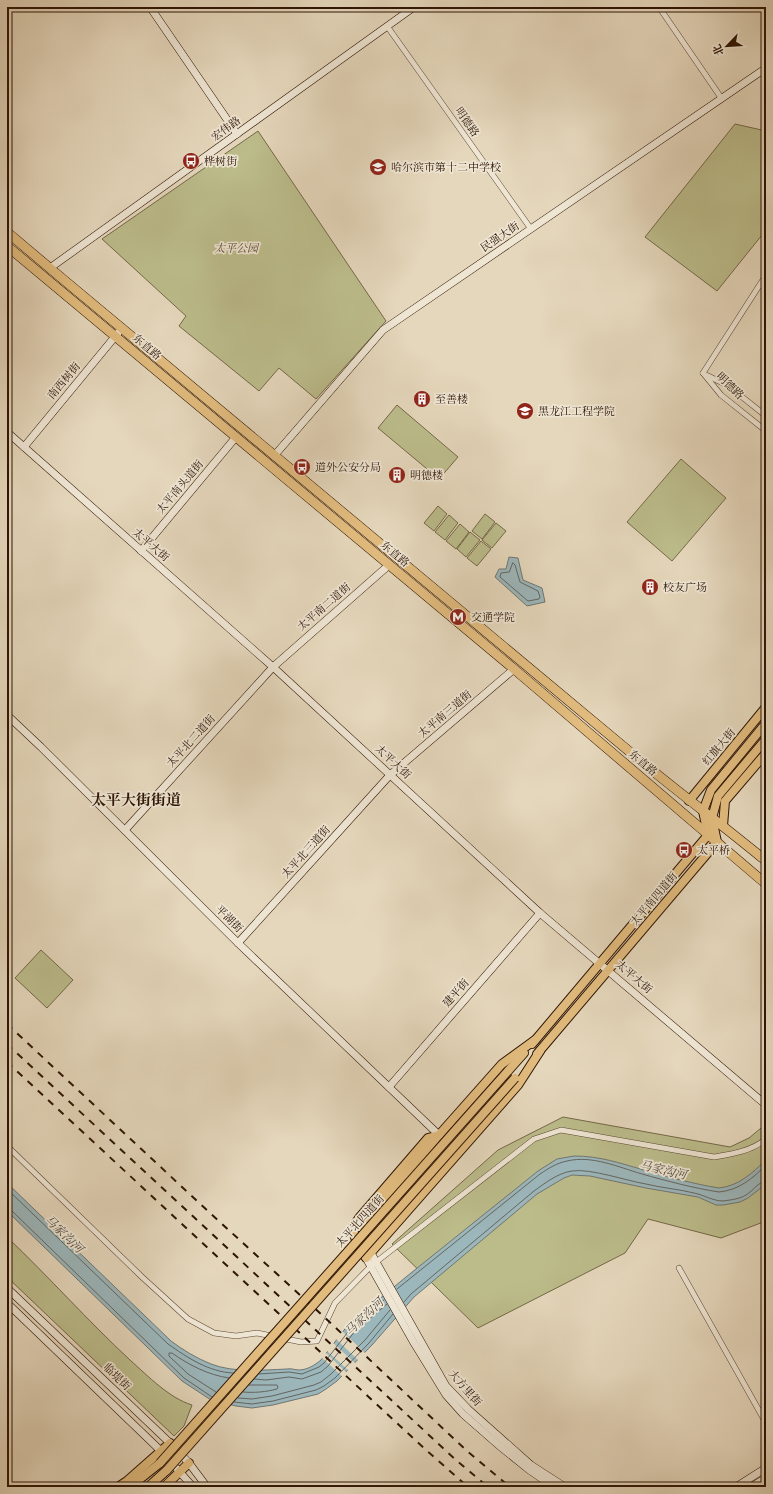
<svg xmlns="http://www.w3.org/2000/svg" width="773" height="1494" viewBox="0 0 773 1494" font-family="'IM FELL French Canon','Noto Serif SC',serif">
	<rect width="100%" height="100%" fill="#e5d7bc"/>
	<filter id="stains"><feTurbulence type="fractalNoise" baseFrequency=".005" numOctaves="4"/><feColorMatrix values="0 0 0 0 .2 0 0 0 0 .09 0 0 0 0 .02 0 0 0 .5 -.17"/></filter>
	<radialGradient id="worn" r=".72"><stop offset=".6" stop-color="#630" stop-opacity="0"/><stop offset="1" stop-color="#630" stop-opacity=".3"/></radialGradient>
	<!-- green -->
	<g fill="#bcbc8b" stroke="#746848">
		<polygon points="735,124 766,131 766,230 717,291 645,237"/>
		<polygon points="258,131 386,321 316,399 279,368 259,391 179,326 186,316 102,239"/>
		<polygon points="397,405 458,457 439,479 378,428"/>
		<polygon points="681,459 726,498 672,561 627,522"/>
		<polygon points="438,506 447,514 434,531 424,523"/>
		<polygon points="485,514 495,522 482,539 472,531"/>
		<polygon points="449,515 458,523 445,540 435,532"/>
		<polygon points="496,523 506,531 492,548 482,540"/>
		<polygon points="460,524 469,532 456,549 446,541"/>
		<polygon points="470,532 480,540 466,557 457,549"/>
		<polygon points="481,541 491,549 477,566 467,558"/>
		<polygon points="41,950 73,980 47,1008 15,978"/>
		<polygon points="563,1117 730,1147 749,1138 766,1124 766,1221 721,1238 648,1219 625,1253 478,1328 392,1244 498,1150"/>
		<path d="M 7,1237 C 49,1277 88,1321 130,1360 C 148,1376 169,1398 192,1405 L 184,1426 L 174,1436 L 7,1277 Z"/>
	</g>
	<!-- water -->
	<g fill="#9cb7bc" stroke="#707672">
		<polygon points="509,557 518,558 523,580 542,588 545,602 527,606 495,577 499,569 506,569"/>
		<path d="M 574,1156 C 600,1156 619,1163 644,1170 C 668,1177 694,1184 719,1188 C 739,1186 752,1173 766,1160 L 766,1184 L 748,1198 L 740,1202 L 723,1205 L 716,1205 L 698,1197 L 646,1188 L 590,1176 L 572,1175 L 564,1178 L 537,1194 L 414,1297 L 372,1345 L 337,1381 L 326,1389 L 318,1394 L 273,1405 L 252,1408 L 236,1406 L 211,1400 L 182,1381 L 7,1211 L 7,1183 L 171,1341 C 183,1350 196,1358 211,1364 C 234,1373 263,1370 287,1369 C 291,1368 295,1370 299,1370 C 307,1370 315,1365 321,1360 L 348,1325 L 406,1277 L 538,1171 L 557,1159 Z"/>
	</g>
	<!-- pier -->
	<g fill="#e5d7bc">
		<polygon points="341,1330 366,1354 359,1361 335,1338"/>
		<polygon points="332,1342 356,1364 349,1371 326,1350"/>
		<polygon points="325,1352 347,1373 343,1377 321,1357"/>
	</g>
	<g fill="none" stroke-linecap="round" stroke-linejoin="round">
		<!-- shore -->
		<g stroke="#646660" stroke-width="1">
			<polygon points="513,563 515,565 520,582 538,591 540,597 539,599 528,601 500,577 501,573 509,572"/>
			<path d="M 7,1189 L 168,1344 C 188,1358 209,1372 233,1373"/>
			<polyline points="7,1209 11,1210 184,1378 212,1397"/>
			<path d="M 397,1289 L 540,1174 C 549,1168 557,1163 567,1161 C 592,1155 618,1167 642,1174 C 667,1181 693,1188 719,1192 C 739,1190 752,1179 766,1165"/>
			<path d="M 404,1302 L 411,1294 L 534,1191 C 545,1183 558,1173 572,1171 C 590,1168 627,1181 646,1184 C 662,1188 678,1189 694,1193 C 704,1195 713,1201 723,1201 C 730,1200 740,1199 746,1195 C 753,1191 758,1182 766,1181"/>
			<polyline points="259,1374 289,1372 302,1374 319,1367 324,1363 351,1328 384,1300"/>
			<polyline points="254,1379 266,1380 289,1377 302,1379 321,1372 328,1366 355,1331 387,1304"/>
			<path d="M 216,1392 L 188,1374 L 169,1356 L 169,1353 L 172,1353 C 189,1365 208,1375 229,1378"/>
			<path d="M 243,1392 C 254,1393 266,1392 277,1389 L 278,1387 L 277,1385 L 249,1385"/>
			<polyline points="238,1398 252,1399 272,1396 314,1385 321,1382 331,1374 365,1340 390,1310"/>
			<polyline points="234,1402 252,1404 273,1401 316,1390 324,1386 335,1378 369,1343 393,1314"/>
		</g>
		<!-- street casing -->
		<g stroke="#5b4532" stroke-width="6">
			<g id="street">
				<polyline points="659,7 722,99"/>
				<polyline points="387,26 531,229"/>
				<polyline points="703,373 766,275"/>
				<polyline points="703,373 721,395 766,431"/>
				<polyline points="706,375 727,385 766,416"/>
				<path d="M 7,1146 L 142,1277 L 188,1319 L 214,1333 L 236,1336 L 257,1333 L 301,1342 L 317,1341 L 335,1303 L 371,1266 L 534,1139 L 561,1130 L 714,1157 C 732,1154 752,1151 766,1139"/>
				<polyline points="765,1228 766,1230"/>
				<polyline points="679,1268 766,1423"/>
			</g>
		</g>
		<!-- secondary casing -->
		<g stroke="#2d1404" stroke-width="8">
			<g id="secondary">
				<polyline points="150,7 237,134"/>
				<polyline points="50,268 414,7"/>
				<polyline points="7,432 273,667 540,913 766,1105"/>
				<polyline points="24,447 118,333"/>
				<polyline points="274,456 383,330 766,68"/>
				<polyline points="141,551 236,437"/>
				<polyline points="7,715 41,747 238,943 439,1135"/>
				<polyline points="125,830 273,667 389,565"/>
				<polyline points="238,943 390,775 514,669"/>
				<polyline points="389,1087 540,913"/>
				<polyline points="371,1253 446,1386 468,1409 531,1465 565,1487"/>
				<polyline points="366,1258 414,1343 446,1395 463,1414 502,1448 528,1469 554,1487"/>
				<polyline points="7,1288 170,1443 189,1463 207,1487"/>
				<polyline points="7,1303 161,1451 193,1487"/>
				<polyline points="736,1487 766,1468"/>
				<polyline points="751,1487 766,1478"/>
			</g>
		</g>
		<!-- primary casing -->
		<g stroke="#2d1404" stroke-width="10">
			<g id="primary">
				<polyline points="689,801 766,707"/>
				<polyline points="723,826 725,801 766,753"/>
				<path d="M 535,1040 L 502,1064 L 439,1135 L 428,1138 L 359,1218 C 348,1232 358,1245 366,1258 L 518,1085 L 540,1051"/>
				<polyline points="532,1044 708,835 703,811 711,790 766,723"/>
				<polyline points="537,1054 717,842 712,818 718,796 766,739"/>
				<polyline points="508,1071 524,1053"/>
				<path d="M 370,1250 C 365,1241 361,1233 365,1223 L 439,1135"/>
				<polyline points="118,1487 127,1481 170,1443"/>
				<polyline points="130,1487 160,1463"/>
				<polyline points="148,1487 167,1470"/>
				<polyline points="164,1487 189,1463"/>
			</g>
		</g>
		<!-- highway casing -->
		<g stroke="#2d1404" stroke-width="10">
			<g id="highway">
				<path d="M 7,232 C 218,410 430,587 642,762 C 683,796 725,827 766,861"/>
				<polyline points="7,246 514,669 766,884"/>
			</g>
		</g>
		<!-- street -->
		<use href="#street" stroke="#eee5d3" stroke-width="5"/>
		<!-- secondary -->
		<use href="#secondary" stroke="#eee5d3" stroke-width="7"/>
		<!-- primary -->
		<use href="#primary" stroke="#e2bc7e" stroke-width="8"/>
		<!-- highway -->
		<use href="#highway" stroke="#e2bc7e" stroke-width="9"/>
		<!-- rail -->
		<g stroke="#2d1404" stroke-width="2" stroke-dasharray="7 7" stroke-linecap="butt">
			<polyline points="7,1024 210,1213 322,1315 467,1451 510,1487"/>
			<polyline points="7,1044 457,1461 488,1487"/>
			<polyline points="7,1062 425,1449 468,1487"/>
		</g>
		<!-- primary-bridge casing -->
		<g stroke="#2d1404" stroke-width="10" stroke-linecap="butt">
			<g id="primary-bridge">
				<polyline points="160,1463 508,1071"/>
				<polyline points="167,1470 515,1078"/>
			</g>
		</g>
		<!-- primary-bridge -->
		<use href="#primary-bridge" stroke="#e2bc7e" stroke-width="8"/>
	</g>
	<!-- icons -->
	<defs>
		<g id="bus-disc" transform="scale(0.9)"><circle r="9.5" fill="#8f2418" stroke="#eee5d3"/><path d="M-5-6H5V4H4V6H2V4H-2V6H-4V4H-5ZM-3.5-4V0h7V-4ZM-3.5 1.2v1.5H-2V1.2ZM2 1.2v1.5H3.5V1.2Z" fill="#fff"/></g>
		<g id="school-disc" transform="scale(0.9)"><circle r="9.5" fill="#8f2418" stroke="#eee5d3"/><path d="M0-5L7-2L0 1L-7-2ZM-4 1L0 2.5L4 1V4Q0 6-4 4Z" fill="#fff"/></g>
		<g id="building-disc" transform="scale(0.9)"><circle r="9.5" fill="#8f2418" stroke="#eee5d3"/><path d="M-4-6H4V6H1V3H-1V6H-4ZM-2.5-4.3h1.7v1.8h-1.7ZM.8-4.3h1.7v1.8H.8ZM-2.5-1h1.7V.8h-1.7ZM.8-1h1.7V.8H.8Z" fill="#fff"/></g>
		<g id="university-disc" transform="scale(0.9)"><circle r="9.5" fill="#8f2418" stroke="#eee5d3"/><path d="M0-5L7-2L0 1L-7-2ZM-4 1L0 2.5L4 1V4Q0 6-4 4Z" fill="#fff"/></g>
		<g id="metro-disc" transform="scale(0.9)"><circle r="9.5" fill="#8f2418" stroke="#eee5d3"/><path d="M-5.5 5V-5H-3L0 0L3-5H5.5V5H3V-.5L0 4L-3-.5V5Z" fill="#fff"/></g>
	</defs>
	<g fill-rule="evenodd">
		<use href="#bus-disc" x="191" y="161"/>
		<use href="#school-disc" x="378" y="167"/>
		<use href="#building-disc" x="422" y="399"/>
		<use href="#university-disc" x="525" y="411"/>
		<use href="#bus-disc" x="302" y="467"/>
		<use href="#building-disc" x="397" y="475"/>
		<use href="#building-disc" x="650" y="587"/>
		<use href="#metro-disc" x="458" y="617"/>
		<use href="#bus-disc" x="684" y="850"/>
	</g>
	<g text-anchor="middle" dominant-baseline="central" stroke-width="3.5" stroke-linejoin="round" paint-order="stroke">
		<!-- street labels -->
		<g font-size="11" fill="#2d1404" stroke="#eee5d3">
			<text transform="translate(467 122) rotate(55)">明德路</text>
			<text transform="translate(226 129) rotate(-36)">宏伟路</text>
			<text transform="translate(500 237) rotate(-34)">民强大街</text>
			<text transform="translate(147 347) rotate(40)">东直路</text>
			<text transform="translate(64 381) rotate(-50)">南西树街</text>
			<text transform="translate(730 386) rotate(44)">明德路</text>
			<text transform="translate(180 487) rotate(-50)">太平南头道街</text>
			<text transform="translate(151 545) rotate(41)">太平大街</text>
			<text transform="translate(395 554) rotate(40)">东直路</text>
			<text transform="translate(324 607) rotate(-41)">太平南二道街</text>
			<text transform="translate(445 714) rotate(-40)">太平南三道街</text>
			<text transform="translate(191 741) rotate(-48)">太平北二道街</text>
			<text transform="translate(719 747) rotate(-50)">红旗大街</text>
			<text transform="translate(393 762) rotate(43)">太平大街</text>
			<text transform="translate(643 763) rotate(40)">东直路</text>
			<text transform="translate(306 852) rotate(-48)">太平北三道街</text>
			<text transform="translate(654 899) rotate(-50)">太平南四道街</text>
			<text transform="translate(229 919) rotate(45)">平湖街</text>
			<text transform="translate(634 977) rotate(41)">太平大街</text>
			<text transform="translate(456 993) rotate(-49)">建平街</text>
			<text transform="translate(360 1221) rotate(-48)">太平北四道街</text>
			<text transform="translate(117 1377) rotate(44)">临堤街</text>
			<text transform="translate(465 1388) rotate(49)">大方里街</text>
		</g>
		<!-- poi labels -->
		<g font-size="11" fill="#2d1404" stroke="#eee5d3" text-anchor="start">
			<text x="204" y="161">桦树街</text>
			<text x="391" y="167">哈尔滨市第十二中学校</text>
			<text x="435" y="399">至善楼</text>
			<text x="538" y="411">黑龙江工程学院</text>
			<text x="315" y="467">道外公安分局</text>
			<text x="410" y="475">明德楼</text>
			<text x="663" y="587">校友广场</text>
			<text x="471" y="617">交通学院</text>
			<text x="697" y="850">太平桥</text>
		</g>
		<!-- park labels -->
		<g font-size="11" font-style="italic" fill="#58462c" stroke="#eee5d3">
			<text x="236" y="248">太平公园</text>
		</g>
		<!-- water labels -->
		<g font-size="12" font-style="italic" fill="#544d44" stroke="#eee5d3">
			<text transform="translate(663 1170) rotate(13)">马家沟河</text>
			<text transform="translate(64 1234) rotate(44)">马家沟河</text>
			<text transform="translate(364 1317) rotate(-44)">马家沟河</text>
		</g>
		<!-- district labels -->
		<g font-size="15" font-weight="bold" fill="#2d1404" stroke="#eee5d3">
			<text x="136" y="800">太平大街街道</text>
		</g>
	</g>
	<!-- margin -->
	<rect width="773" height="1494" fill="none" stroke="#e5d7bc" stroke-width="24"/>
	<rect x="8" y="8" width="757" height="1478" fill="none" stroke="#2d1404" stroke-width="2"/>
	<rect x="12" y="12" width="749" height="1470" fill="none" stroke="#2d1404"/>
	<!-- north arrow -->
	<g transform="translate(727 46) rotate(245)" stroke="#eee5d3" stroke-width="3" paint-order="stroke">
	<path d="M0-3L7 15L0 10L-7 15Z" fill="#2d1404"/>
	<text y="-6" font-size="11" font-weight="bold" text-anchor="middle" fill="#2d1404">北</text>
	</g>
	<rect width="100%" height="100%" filter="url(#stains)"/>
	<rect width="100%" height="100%" fill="url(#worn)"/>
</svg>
